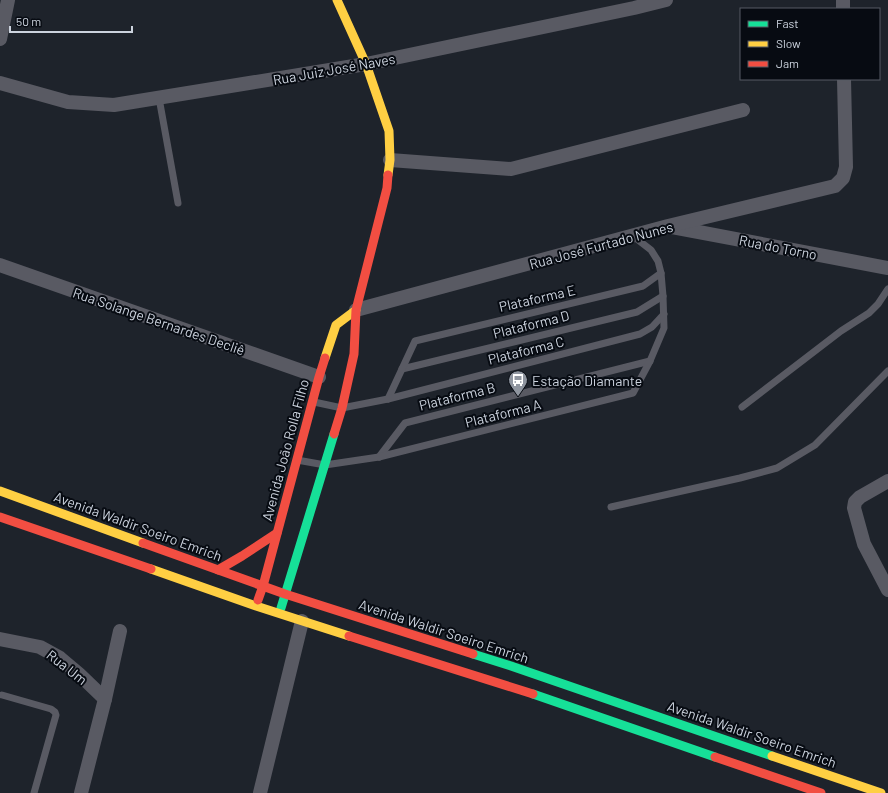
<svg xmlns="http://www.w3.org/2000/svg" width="888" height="793" viewBox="0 0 888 793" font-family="Barlow,sans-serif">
	<rect width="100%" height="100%" fill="#1e232b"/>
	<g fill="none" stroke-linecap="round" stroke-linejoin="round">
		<!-- lane -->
		<g stroke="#595a63" stroke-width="7">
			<polyline points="159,98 178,203"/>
			<polyline points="402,369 637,312 663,296"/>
			<polyline points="388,399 415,341 643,286 661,273"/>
			<polyline points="314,402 342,408 388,399 640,334 652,327 664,314"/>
			<polyline points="742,407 841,331 869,313 878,304 888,289"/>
			<polyline points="379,457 405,423 650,361"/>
			<polyline points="297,460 325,465 379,457 633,393 650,361 664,328 663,296 661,273 658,261 651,250 633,236"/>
			<polyline points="611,507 740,478 777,468 815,445 888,371"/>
			<polyline points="2,695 51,709 55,712 56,715 34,793"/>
		</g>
		<!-- street -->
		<g stroke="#595a63" stroke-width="14">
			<polyline points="843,0 843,9"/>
			<polyline points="0,39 8,0"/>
			<polyline points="0,83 68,102 114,105 366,64 634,8 666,0"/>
			<polyline points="390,160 511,169 743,110"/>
			<polyline points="672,227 888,268"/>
			<polyline points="0,265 319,377"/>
			<polyline points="356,310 668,226 835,186 843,178 846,167 844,79"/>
			<polyline points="888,481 860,497 855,502 854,508 864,544 888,590"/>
			<polyline points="0,639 40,647 60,658 79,674 105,699"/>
			<polyline points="81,793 105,699 120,631"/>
			<polyline points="260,793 302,621"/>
		</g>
		<!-- fast -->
		<g stroke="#16e098" stroke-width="9">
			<polyline points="281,608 334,434"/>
			<polyline points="473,654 511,666 772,756"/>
			<polyline points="533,694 715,757"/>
		</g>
		<!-- slow -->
		<g stroke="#ffcf43" stroke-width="9">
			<polyline points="337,0 366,64 389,131 390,160 388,175"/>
			<polyline points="325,358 336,325 356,310"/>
			<polyline points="0,491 143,543"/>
			<polyline points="151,569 256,606 349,636"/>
			<polyline points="772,756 881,793"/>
		</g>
		<!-- jam -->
		<g stroke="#f24e42" stroke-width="9">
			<polyline points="334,434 342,408 354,354 356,310 387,188 388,175"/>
			<polyline points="0,517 151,569"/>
			<polyline points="143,543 285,594 473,654"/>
			<polyline points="218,570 242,556 277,533"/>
			<polyline points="258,600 263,586 319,377 325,358"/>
			<polyline points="349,636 533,694"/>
			<polyline points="715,757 821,793"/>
		</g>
	</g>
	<!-- icons -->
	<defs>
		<g id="bus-pin" transform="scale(1)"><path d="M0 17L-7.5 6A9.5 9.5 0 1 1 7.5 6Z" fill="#8f959f" stroke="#070b12"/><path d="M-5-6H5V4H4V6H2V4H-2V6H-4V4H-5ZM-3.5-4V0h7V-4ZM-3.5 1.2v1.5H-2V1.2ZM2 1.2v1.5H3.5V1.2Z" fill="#fff"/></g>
	</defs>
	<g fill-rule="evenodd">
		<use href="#bus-pin" x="518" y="380"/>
	</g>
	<g text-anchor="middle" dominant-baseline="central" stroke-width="4" stroke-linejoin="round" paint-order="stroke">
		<!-- street labels -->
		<g font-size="14" fill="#ccd3de" stroke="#070b12">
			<text transform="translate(334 69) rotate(-10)">Rua Juiz José Naves</text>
			<text transform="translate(601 245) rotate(-15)">Rua José Furtado Nunes</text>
			<text transform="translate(778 247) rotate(11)">Rua do Torno</text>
			<text transform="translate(537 298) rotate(-13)">Plataforma E</text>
			<text transform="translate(159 321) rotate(19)">Rua Solange Bernardes Decliê</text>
			<text transform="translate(531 324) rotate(-14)">Plataforma D</text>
			<text transform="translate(526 350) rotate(-14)">Plataforma C</text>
			<text transform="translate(457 396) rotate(-14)">Plataforma B</text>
			<text transform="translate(503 413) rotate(-14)">Plataforma A</text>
			<text transform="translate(285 450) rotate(-75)">Avenida João Rolla Filho</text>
			<text transform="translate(138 526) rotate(20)">Avenida Waldir Soeiro Emrich</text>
			<text transform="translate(444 631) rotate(18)">Avenida Waldir Soeiro Emrich</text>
			<text transform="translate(67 667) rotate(38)">Rua Um</text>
			<text transform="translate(752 734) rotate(19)">Avenida Waldir Soeiro Emrich</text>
		</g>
		<!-- poi labels -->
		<g font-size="14" fill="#ccd3de" stroke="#070b12" text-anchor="start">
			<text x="532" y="380">Estação Diamante</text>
		</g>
	</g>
	<!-- legend -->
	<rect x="740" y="8" width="140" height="72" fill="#070b12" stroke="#565b64"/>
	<rect x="748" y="21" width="20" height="6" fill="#16e098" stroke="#565b64"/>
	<text x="776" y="28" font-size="12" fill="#ccd3de">Fast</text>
	<rect x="748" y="41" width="20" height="6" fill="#ffcf43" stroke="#565b64"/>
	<text x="776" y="48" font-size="12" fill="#ccd3de">Slow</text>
	<rect x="748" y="61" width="20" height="6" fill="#f24e42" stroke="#565b64"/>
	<text x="776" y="68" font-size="12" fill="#ccd3de">Jam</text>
	<!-- scale -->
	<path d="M10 26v6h122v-6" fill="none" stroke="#ccd3de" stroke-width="2"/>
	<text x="16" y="26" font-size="12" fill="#ccd3de" stroke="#070b12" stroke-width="3" paint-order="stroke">50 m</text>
</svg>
